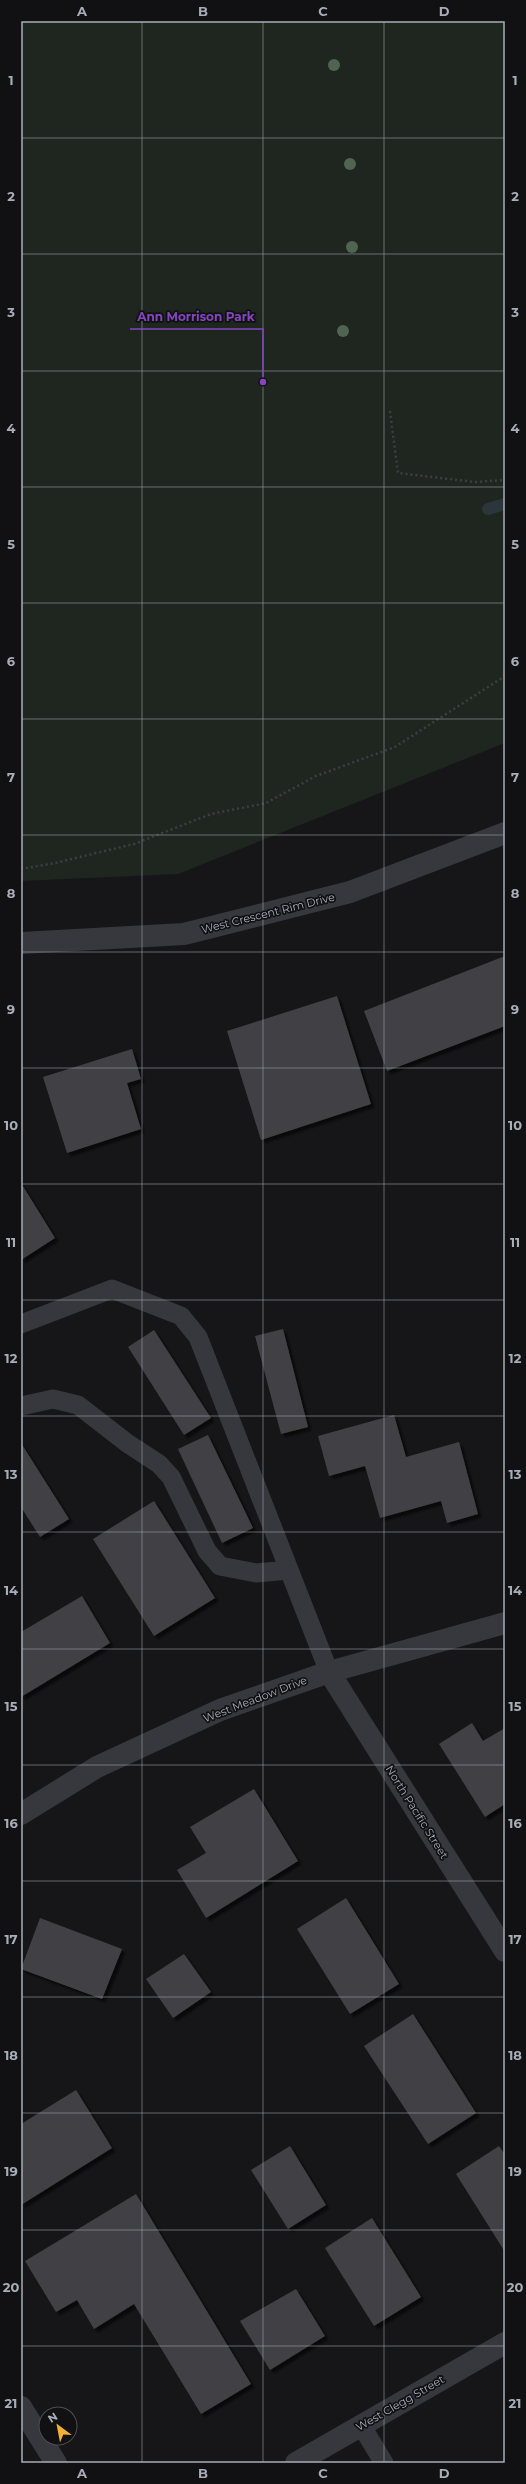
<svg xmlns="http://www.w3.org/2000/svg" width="526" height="2484" viewBox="0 0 526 2484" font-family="Montserrat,sans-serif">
	<defs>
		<filter id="shadow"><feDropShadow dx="3.5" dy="3.5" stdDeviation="1" flood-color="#0009"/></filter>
	</defs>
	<rect width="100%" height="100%" fill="#161618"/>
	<!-- green -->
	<polygon fill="#1e261f" points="21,21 505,21 505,743 178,874 21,881"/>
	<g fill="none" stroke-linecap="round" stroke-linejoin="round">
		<!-- stream -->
		<polyline stroke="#2c353c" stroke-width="12" points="488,509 505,504"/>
	</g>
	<!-- building -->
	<g fill="#404145" filter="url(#shadow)">
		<polygon points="505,956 505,1026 387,1071 364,1011"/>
		<polygon points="337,996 371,1104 261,1140 227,1031"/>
		<polygon points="132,1049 141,1079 127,1083 141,1129 67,1153 43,1077"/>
		<polygon points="21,1183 55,1238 21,1260"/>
		<polygon points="283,1329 308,1427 281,1434 255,1336"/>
		<polygon points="154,1330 211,1418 184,1435 128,1347"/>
		<polygon points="394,1415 406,1457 459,1442 478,1514 447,1523 441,1501 380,1518 365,1466 329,1476 318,1436"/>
		<polygon points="208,1435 253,1528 222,1543 178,1449"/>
		<polygon points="21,1443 69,1519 40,1537 21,1507"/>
		<polygon points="154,1501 215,1598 154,1636 93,1539"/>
		<polygon points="82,1596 110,1643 21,1697 21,1632"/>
		<polygon points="472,1723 483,1741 505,1728 505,1804 485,1817 439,1744"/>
		<polygon points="254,1789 298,1861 206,1918 177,1870 206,1853 190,1827"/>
		<polygon points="346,1898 399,1984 350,2014 297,1929"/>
		<polygon points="40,1918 122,1949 102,1999 21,1969"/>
		<polygon points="184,1954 211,1992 173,2018 146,1979"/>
		<polygon points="413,2014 476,2113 428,2144 364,2046"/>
		<polygon points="76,2090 112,2148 21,2205 21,2124"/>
		<polygon points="290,2146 326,2205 288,2229 251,2170"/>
		<polygon points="499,2146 505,2155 505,2252 456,2174"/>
		<polygon points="136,2194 251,2384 201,2414 134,2304 94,2329 77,2300 56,2312 25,2261"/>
		<polygon points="372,2218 421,2297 374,2326 325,2248"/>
		<polygon points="296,2289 325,2336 270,2370 240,2321"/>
	</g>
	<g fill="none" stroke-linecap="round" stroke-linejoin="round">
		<!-- path -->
		<g stroke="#3d3f44" stroke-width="2.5" stroke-dasharray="2 3" stroke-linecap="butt">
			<polyline points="390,411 398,473 475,482 505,480"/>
			<polyline points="21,869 55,863 134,844 211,814 266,803 316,776 395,747 505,676"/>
		</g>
		<!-- service -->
		<g stroke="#37383d" stroke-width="19">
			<polyline points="21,1324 112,1289 181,1316 198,1337 329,1672"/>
			<polyline points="21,1406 53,1399 78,1405 127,1443 159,1464 171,1477 207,1551 220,1566 256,1573 289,1570"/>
			<polyline points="361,2425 384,2463"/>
		</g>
		<!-- minor -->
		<g stroke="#37383d" stroke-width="22">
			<polyline points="21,943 184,934 350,892 505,833"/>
			<polyline points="329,1672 505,1951"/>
			<polyline points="21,1814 97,1767 220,1710 329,1672 505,1623"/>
			<polyline points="296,2463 505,2343"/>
		</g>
		<!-- tertiary -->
		<polyline stroke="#37383d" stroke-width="22" points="21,2407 56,2463"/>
	</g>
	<!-- trees -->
	<g fill="#506452">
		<circle cx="334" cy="65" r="6"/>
		<circle cx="350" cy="164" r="6"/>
		<circle cx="352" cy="247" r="6"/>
		<circle cx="343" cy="331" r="6"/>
	</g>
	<!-- grid -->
	<path fill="none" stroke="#a8adb8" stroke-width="1" stroke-opacity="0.55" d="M 142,21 L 142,2463M 263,21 L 263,2463M 384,21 L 384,2463M 21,138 L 505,138M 21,254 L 505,254M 21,371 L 505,371M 21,487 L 505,487M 21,603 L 505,603M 21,719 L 505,719M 21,835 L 505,835M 21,952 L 505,952M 21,1068 L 505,1068M 21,1184 L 505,1184M 21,1300 L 505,1300M 21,1416 L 505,1416M 21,1532 L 505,1532M 21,1649 L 505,1649M 21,1765 L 505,1765M 21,1881 L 505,1881M 21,1997 L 505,1997M 21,2113 L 505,2113M 21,2230 L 505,2230M 21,2346 L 505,2346"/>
	<g text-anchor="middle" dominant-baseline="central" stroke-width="3.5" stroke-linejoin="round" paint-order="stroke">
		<!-- street labels -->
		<g font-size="11" fill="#a8adb8" stroke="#111113">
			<text transform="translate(268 913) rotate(-14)">West Crescent Rim Drive</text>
			<text transform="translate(255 1699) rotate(-21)">West Meadow Drive</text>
			<text transform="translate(417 1812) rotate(58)">North Pacific Street</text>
			<text transform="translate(400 2403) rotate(-30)">West Clegg Street</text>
		</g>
	</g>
	<!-- callouts -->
	<path fill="none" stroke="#8446be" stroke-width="1.5" d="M263 382L263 329H130"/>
	<circle fill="#8446be" stroke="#111113" stroke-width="1.5" cx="263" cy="382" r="4"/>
	<g font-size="12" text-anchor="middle" font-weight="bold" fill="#8446be" stroke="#111113" stroke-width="3.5" stroke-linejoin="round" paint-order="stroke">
		<text x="196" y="321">Ann Morrison Park</text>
	</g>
	<!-- border -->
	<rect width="526" height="2484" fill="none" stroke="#111113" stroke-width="44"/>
	<!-- north arrow -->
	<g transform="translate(58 2426) rotate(328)"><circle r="19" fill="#111113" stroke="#4d4f55"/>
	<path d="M0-3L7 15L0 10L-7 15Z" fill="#f2b134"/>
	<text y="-6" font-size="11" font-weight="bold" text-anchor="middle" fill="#a8adb8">N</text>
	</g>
	<rect x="22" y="22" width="482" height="2440" fill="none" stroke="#a8adb8" stroke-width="1.5"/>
	<g font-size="13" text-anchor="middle" font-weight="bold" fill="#a8adb8">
		<text x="82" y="16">A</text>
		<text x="203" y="16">B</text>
		<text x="323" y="16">C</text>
		<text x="444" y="16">D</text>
		<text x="11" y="85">1</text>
		<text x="515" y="85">1</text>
		<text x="11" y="201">2</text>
		<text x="515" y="201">2</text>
		<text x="11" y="317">3</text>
		<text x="515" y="317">3</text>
		<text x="11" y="433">4</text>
		<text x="515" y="433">4</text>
		<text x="11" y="549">5</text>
		<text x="515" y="549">5</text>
		<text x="11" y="666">6</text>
		<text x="515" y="666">6</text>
		<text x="11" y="782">7</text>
		<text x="515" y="782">7</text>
		<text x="11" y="898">8</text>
		<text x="515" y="898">8</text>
		<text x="11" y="1014">9</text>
		<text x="515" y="1014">9</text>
		<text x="11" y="1130">10</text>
		<text x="515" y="1130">10</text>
		<text x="11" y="1247">11</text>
		<text x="515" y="1247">11</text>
		<text x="11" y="1363">12</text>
		<text x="515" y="1363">12</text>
		<text x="11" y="1479">13</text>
		<text x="515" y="1479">13</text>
		<text x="11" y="1595">14</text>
		<text x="515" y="1595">14</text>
		<text x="11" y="1711">15</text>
		<text x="515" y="1711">15</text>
		<text x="11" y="1828">16</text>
		<text x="515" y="1828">16</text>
		<text x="11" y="1944">17</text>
		<text x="515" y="1944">17</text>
		<text x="11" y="2060">18</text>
		<text x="515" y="2060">18</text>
		<text x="11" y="2176">19</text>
		<text x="515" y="2176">19</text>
		<text x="11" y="2292">20</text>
		<text x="515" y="2292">20</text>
		<text x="11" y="2408">21</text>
		<text x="515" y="2408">21</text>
		<text x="82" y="2478">A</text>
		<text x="203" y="2478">B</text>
		<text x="323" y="2478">C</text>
		<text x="444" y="2478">D</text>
	</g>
</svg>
